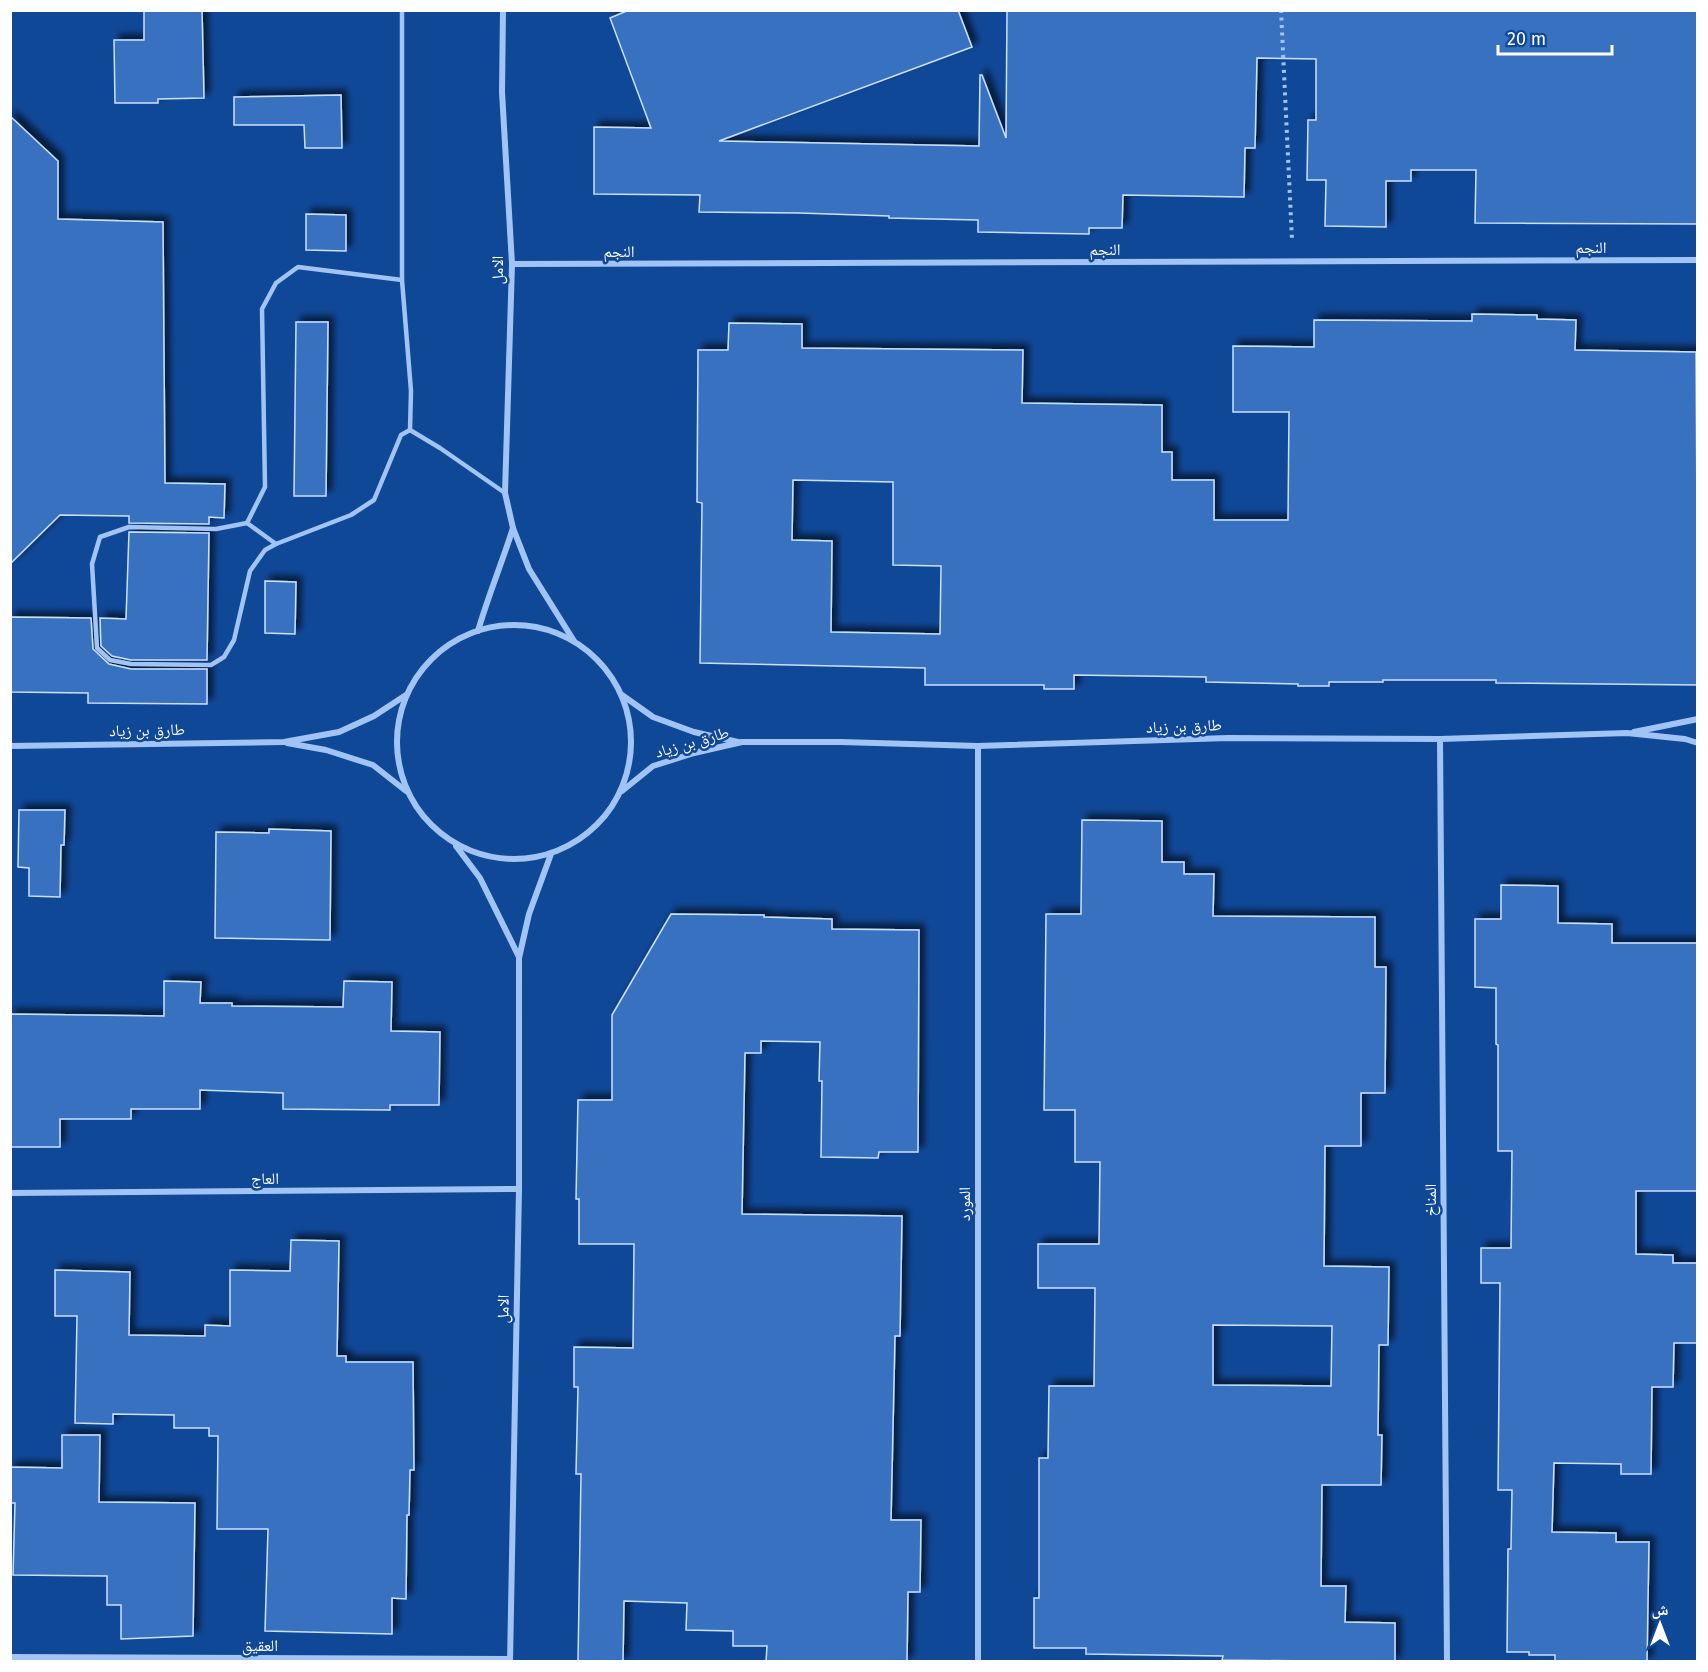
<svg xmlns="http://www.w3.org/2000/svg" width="1708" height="1672" viewBox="0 0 1708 1672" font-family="'Fira Sans','Noto Naskh Arabic',sans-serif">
	<defs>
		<filter id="shadow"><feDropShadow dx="5.5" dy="-5.5" stdDeviation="3" flood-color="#0009"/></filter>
	</defs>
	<rect width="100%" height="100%" fill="#104898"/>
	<!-- building -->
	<g fill="#3971c0" stroke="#c9e0fe" stroke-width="1.5" fill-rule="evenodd" filter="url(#shadow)">
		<polygon points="144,10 202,10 204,98 158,99 158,103 115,103 114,40 144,40"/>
		<polygon points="629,10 958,10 972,47 719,141 979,146 980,75 982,75 1006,138 1007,10 1698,10 1698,224 1475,223 1476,170 1411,170 1411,181 1386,181 1386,227 1325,226 1326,180 1307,180 1308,120 1316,120 1316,59 1257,58 1255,148 1245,148 1244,197 1123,195 1122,228 1089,228 1089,234 978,232 978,220 889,218 889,216 799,213 699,212 700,195 594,194 594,127 651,128 610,18"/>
		<polygon points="341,95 342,148 305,148 304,125 234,125 234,97"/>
		<polygon points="10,116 58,161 58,219 163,222 165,483 225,484 224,518 209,517 209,524 129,523 129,516 60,515 10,564"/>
		<polygon points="306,214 346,215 346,251 306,250"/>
		<path d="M 1472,314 L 1537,315 L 1537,319 L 1576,320 L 1575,350 L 1696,352 L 1698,685 L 1496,683 L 1496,680 L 1383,680 L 1383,682 L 1329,682 L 1329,686 L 1298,686 L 1298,684 L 1206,682 L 1206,677 L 1074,675 L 1074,689 L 1044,689 L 1044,685 L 925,685 L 925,668 L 700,663 L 702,503 L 697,502 L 698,350 L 728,350 L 729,323 L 802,324 L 802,348 L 1023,350 L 1022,403 L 1162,405 L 1162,452 L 1172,452 L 1172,480 L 1214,480 L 1214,520 L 1288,520 L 1289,412 L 1233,412 L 1233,346 L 1314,347 L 1314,320 L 1472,321 ZM 793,480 L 893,482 L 893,565 L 941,566 L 940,634 L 831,632 L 832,541 L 792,540 Z"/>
		<polygon points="296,322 328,322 326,496 294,496"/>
		<polygon points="129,532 209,533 207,660 131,660 112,656 101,646 100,618 126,619"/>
		<polygon points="265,581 296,582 295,634 265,633"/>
		<polygon points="10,617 91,618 93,649 109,664 131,669 207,669 207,704 88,703 88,693 10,692"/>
		<polygon points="19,810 65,810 64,845 61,845 60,897 29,896 29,868 18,867"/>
		<path d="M 1082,820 L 1162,821 L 1162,862 L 1184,862 L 1184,874 L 1214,874 L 1213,916 L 1375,917 L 1375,967 L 1386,967 L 1385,1093 L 1361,1093 L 1361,1146 L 1325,1146 L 1324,1266 L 1389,1267 L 1388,1345 L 1379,1345 L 1378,1435 L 1382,1435 L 1381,1485 L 1322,1485 L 1321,1586 L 1346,1586 L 1345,1622 L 1395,1623 L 1395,1662 L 1222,1660 L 1223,1656 L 1086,1654 L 1086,1648 L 1034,1648 L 1034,1598 L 1039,1598 L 1039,1458 L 1048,1458 L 1049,1386 L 1094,1386 L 1095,1288 L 1038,1288 L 1038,1244 L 1099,1244 L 1100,1162 L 1075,1162 L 1075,1110 L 1044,1110 L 1046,914 L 1081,914 ZM 1213,1325 L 1332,1326 L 1331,1386 L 1213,1385 Z"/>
		<polygon points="269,829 331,831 330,940 215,938 216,832 269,833"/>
		<polygon points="1501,885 1558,886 1558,923 1612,924 1612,943 1698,943 1698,1191 1636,1191 1636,1254 1673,1255 1673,1263 1698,1263 1698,1343 1674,1343 1673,1387 1652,1387 1651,1474 1621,1474 1621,1464 1554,1463 1552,1532 1616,1533 1616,1542 1649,1542 1647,1662 1555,1662 1555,1655 1529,1655 1529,1652 1507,1652 1508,1549 1511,1549 1512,1490 1498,1490 1500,1283 1481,1283 1481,1248 1511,1248 1512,1151 1498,1151 1498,1045 1496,1044 1496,988 1475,987 1475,919 1501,919"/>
		<polygon points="671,914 764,915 764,917 832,919 832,929 919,930 918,1152 879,1152 878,1158 821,1157 822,1081 819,1081 820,1042 761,1041 761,1053 745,1053 742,1214 902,1216 900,1336 895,1336 891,1520 921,1520 920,1592 908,1592 907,1662 766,1662 767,1646 733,1646 733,1631 686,1630 687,1603 624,1601 623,1662 578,1662 581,1474 576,1474 578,1387 574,1387 574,1347 633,1348 634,1244 579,1244 579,1199 576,1199 578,1100 612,1100 612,1015"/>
		<polygon points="164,981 201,982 200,1003 232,1003 232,1006 343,1007 344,981 392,982 391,1031 440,1032 439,1105 390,1105 390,1110 283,1109 283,1093 200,1090 200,1109 131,1109 131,1119 60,1119 60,1147 10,1147 10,1014 164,1016"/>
		<polygon points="291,1240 339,1241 337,1356 346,1356 346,1362 413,1362 414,1470 410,1470 409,1515 407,1515 406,1599 392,1598 392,1634 265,1631 268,1529 217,1529 218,1436 209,1436 209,1428 174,1428 174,1415 113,1414 113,1424 75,1423 77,1316 55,1316 55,1270 130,1272 129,1335 205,1336 205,1325 230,1326 230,1270 290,1271"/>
		<polygon points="62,1435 100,1435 99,1502 195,1503 193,1636 121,1639 121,1605 107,1605 107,1576 13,1575 15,1503 10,1503 10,1467 62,1468"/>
	</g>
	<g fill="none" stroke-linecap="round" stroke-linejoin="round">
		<!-- path -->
		<polyline stroke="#a1c4f4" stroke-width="4" stroke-dasharray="3 4.5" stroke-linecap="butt" points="1281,10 1292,240"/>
		<!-- lane -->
		<g stroke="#a1c4f4" stroke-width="4.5">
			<polyline points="402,10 402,280 411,391 410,430 440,448 505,493"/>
			<polyline points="402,280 298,267 276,283 262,309 265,487 247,523 276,544 351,515 374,500 401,435 410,430"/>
			<polyline points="247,523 216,529 129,527 100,537 92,564 97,648 110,660 131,664 211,665 224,657 234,640 250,571 265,550 276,544"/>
		</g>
		<!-- street -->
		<g stroke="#a1c4f4" stroke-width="6">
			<polyline points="503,10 502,92 512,264 505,493 513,528 529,569 574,641"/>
			<polyline points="512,264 1698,260"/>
			<circle cx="514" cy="742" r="117"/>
			<path d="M 478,631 C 488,596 502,563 513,528"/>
			<polyline points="622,695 653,717 694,732 738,742"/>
			<polyline points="1634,732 1698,719"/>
			<polyline points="1440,739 1447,1662"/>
			<polyline points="287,743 326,750 373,765 406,791"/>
			<polyline points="10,746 284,742 339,732 374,716 406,695"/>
			<polyline points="622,791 653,766 694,753 742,742 841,742 978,746 1228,738 1440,739 1627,733 1685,739 1698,743"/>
			<polyline points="456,846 480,878 519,957"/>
			<polyline points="10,1193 519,1189"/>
			<polyline points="10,1657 510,1659"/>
			<polyline points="510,1662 519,1189 519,958 529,914 551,854"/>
			<polyline points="978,1662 978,746"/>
		</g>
	</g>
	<g text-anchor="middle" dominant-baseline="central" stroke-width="5" stroke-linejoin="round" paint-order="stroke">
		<!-- street labels -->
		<g font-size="16" fill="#fff" stroke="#104898">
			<text x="1591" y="247">النجم</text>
			<text x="1105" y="249">النجم</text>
			<text x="619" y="251">النجم</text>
			<text transform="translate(497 270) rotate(-90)">الامل</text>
			<text transform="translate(1184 726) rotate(-2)">طارق بن زياد</text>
			<text transform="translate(147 730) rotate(-1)">طارق بن زياد</text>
			<text transform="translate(692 742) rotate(-16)">طارق بن زياد</text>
			<text x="265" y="1178">العاج</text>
			<text transform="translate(1430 1200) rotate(-90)">المناخ</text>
			<text transform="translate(964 1204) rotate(-90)">المورد</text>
			<text transform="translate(503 1309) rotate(-89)">الامل</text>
			<text x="260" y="1645">العقيق</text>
		</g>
	</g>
	<!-- border -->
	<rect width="1708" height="1672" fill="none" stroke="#ffffff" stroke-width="24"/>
	<!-- north arrow -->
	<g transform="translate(1660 1624)" stroke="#104898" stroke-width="4.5" paint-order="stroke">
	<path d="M0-4.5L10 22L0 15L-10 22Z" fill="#ffffff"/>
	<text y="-9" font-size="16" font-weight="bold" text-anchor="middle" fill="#ffffff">ش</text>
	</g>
	<!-- scale -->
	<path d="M1498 45v9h114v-9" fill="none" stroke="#ffffff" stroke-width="3"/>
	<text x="1507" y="45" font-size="18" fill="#ffffff" stroke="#104898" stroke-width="4.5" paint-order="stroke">20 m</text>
</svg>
